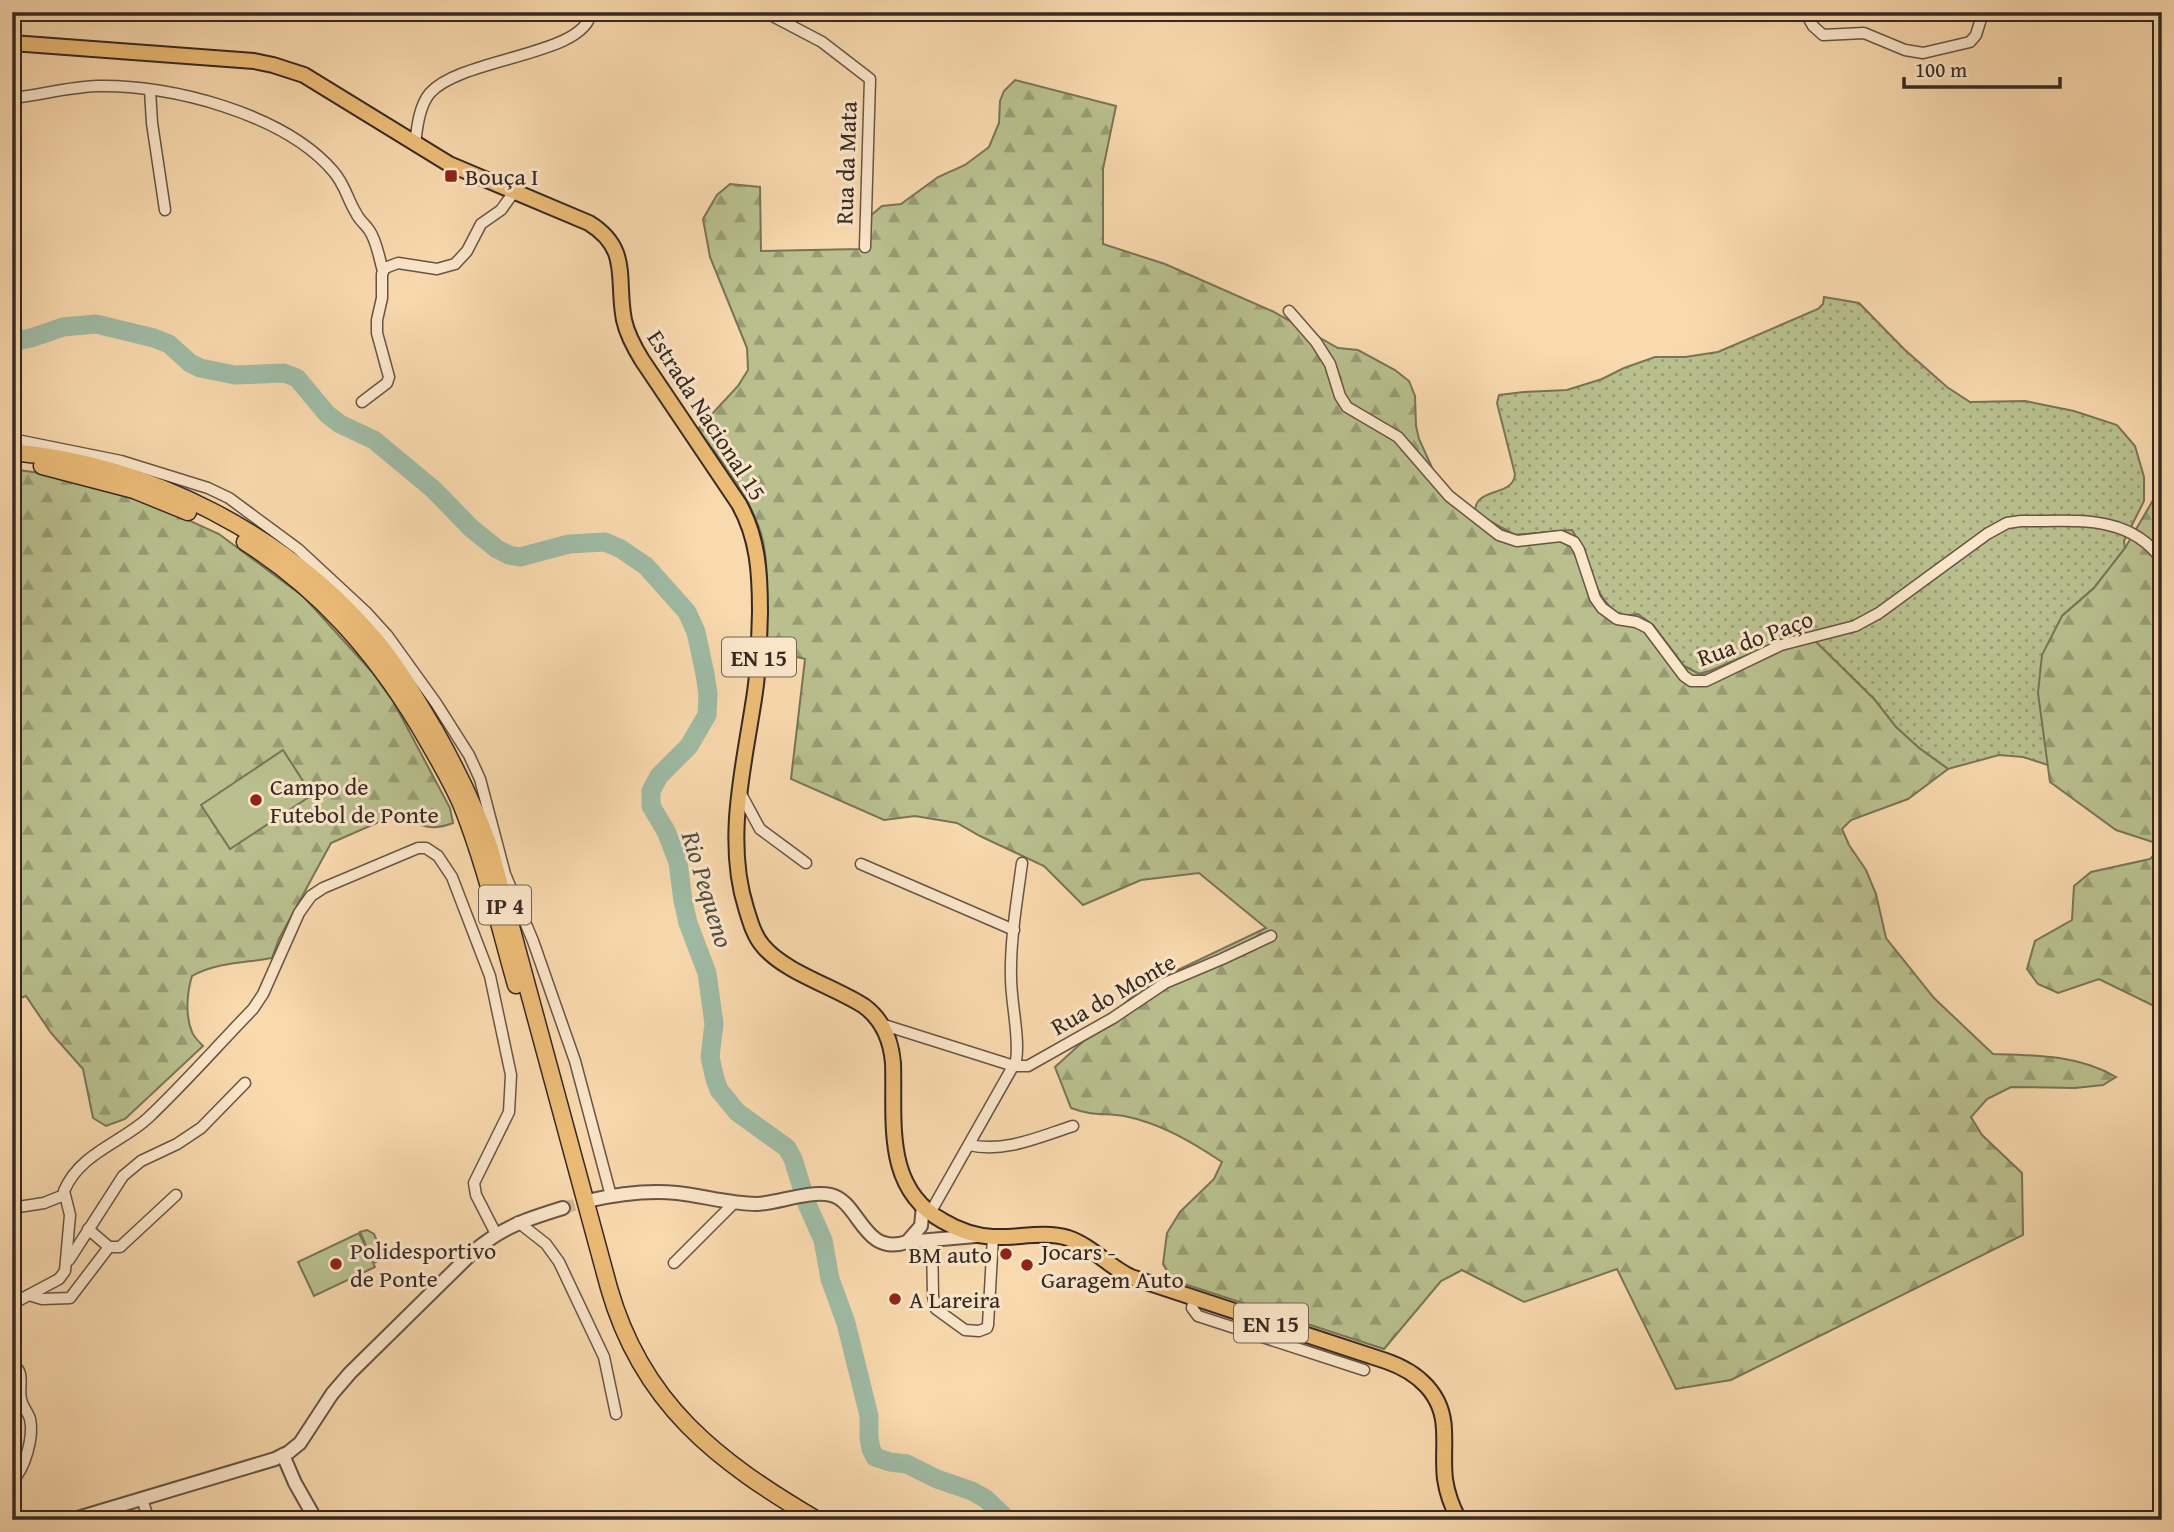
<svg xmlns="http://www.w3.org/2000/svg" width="2174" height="1532" viewBox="0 0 2174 1532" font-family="'Gentium Book Plus',serif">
	<defs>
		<pattern id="grass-dots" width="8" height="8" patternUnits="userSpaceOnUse" patternTransform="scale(1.75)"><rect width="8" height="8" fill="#b9c08e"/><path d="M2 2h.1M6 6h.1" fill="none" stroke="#979c74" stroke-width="1.8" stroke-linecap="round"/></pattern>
		<pattern id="forest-firs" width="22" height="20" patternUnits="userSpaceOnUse" patternTransform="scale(1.75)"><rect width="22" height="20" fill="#b9c08e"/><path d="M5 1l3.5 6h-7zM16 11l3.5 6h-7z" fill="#979c74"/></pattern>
		<pattern id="park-tufts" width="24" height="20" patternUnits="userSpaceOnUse" patternTransform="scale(1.75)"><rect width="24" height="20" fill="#b9c08e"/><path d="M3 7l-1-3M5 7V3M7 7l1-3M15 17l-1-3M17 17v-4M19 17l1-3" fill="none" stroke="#979c74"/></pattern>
	</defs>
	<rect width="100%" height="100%" fill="#f9d9ae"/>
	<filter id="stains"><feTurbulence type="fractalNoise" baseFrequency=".00286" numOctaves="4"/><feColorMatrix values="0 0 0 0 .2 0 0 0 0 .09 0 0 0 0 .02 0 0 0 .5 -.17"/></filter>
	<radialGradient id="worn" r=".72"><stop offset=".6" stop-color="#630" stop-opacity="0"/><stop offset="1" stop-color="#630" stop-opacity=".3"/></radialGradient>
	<!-- grass -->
	<path fill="url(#grass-dots)" stroke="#787458" stroke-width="2" d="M 1824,297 L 1859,303 L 1904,349 L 1947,387 L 1970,402 L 2025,401 L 2074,411 L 2117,425 L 2135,446 L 2144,477 L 2144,501 L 2124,541 L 2125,548 L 2094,588 L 2062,616 L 2045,738 L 2048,765 L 2023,757 L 1999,755 L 1948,769 L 1919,748 L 1896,727 L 1874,699 L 1807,633 L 1783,640 L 1710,671 L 1699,674 L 1684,666 L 1653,625 L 1621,616 L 1610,609 L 1594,585 L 1572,530 L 1515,535 L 1500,528 L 1475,511 C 1476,486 1513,498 1515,474 L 1497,403 L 1499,395 L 1524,392 L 1567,390 L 1602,379 L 1624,368 L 1655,357 L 1685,357 L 1718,352 L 1818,309 L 1823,304 Z"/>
	<!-- forest -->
	<g fill="url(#forest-firs)" stroke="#787458" stroke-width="2">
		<path d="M 1015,80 L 1116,106 L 1103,169 L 1103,244 L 1165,264 L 1272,311 L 1338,348 L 1358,350 L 1395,370 L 1409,381 L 1415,396 L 1416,426 L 1419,439 L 1434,472 L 1450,493 L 1486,519 L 1515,535 L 1572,530 C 1591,559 1590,596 1621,616 L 1638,614 L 1653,625 L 1684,666 L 1699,674 L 1710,671 L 1783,640 L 1807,633 L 1874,699 L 1896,727 L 1919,748 L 1948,769 L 1908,799 L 1851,820 L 1842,829 L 1849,845 L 1866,870 L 1876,894 L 1886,938 L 1934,998 L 1993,1054 C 2035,1055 2079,1055 2116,1077 L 2103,1085 L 2075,1088 L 2011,1087 L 1987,1099 L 1971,1117 L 1982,1135 L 2022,1173 L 2023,1235 L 1731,1380 L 1676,1389 L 1617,1269 L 1524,1302 L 1462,1270 L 1441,1281 L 1384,1349 L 1172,1280 L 1163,1264 L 1167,1233 L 1180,1212 L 1214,1179 L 1222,1162 C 1192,1142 1160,1123 1124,1116 C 1104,1113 1092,1116 1071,1108 L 1055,1067 L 1144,986 L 1266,928 L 1199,873 L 1141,880 L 1083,905 L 1044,866 L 980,836 L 957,823 L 915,816 L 884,820 L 791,779 L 805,659 L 765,649 C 766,614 770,576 763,541 C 753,499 722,463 698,429 L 738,386 L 748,370 L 747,348 L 710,257 L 703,219 L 717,195 L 730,184 L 760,187 L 761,251 L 860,249 L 863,222 L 882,206 L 901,204 L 938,177 L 965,165 L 989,147 L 999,123 L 1000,101 L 1004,91 Z"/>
		<path d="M 12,469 L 74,478 L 144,500 L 219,534 L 304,597 L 372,672 L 393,701 L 450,808 L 453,823 C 433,831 419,827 402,815 L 390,817 L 331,843 L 279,939 L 272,958 C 245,963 217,962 192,976 C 187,992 185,1016 192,1032 C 194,1037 199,1042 203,1046 L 125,1119 L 106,1126 L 93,1118 L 83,1069 L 51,1033 L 26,996 L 12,1001 Z"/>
		<polygon points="2162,485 2162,1010 2099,979 2058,993 2038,984 2027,969 2035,941 2072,920 2074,886 2091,872 2150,859 2158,851 2156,843 2116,830 2050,782 2038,693 2042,655 2062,616 2094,588 2125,548"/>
	</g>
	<!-- park -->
	<polygon fill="url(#park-tufts)" stroke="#787458" stroke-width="2" points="367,1230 374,1234 384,1258 374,1263 360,1232"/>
	<!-- pitch -->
	<g fill="#b9c08e" stroke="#787458" stroke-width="2">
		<polygon points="283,750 312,795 230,849 201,805"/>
		<polygon points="359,1233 375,1267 314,1296 298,1262"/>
	</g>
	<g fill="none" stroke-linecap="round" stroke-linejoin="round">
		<!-- river -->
		<polyline stroke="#9fbba5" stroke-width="19" points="12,339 17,341 31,338 63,327 96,324 154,338 169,344 190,363 200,368 235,375 284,373 297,378 327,414 340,424 374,440 433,489 471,528 497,549 509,555 520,557 569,544 605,542 621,549 646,566 687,612 696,632 705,674 708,694 707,715 689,746 659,776 651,791 651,806 666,831 678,862 683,901 688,923 707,973 714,1024 710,1057 715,1079 719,1090 737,1112 787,1148 793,1159 807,1204 823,1240 830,1279 846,1323 869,1416 869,1438 871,1449 875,1457 890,1462 907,1464 937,1479 972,1491 986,1499 1008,1520"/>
		<!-- tertiary-tunnel -->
		<polyline stroke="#d2b692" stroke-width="12" stroke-dasharray="12 6" stroke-linecap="butt" points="563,1208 587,1201"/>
		<!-- minor casing -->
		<g stroke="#675545" stroke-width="13">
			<g id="minor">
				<polyline points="553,12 553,15"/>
				<polyline points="765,12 822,42 870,79 865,247"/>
				<polyline points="1805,12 1813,26 1823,35 1864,33 1905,50 1923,53 1970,42 1976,35 1983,12"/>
				<polyline points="150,90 152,123 165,210"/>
				<path d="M 12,98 C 40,95 69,87 97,86 C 170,84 284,114 333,171 C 346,186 347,199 356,213 C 359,220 365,224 369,230 C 377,241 379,258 383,271"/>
				<path d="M 415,144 C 417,128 419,106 430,93 C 462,57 586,56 591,12"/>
				<path d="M 1289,311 L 1316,342 L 1330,364 L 1340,396 L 1347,407 L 1398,437 L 1449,496 L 1499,535 L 1517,541 L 1561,536 L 1574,542 L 1579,550 L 1595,598 L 1602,608 L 1617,619 L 1636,622 L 1648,628 L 1684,676 L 1691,681 L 1706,681 L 1781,645 L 1855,626 L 1879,613 L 1987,534 L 2007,523 L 2021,521 C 2071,522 2128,512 2162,560"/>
				<polyline points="362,402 387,383 389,377 377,333 377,320 382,298 382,274 385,268 398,263 437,269 455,264 467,251 481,224 501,210 514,192"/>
				<polyline points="12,439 121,461 208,488 229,498 298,549 367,613 387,635 436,703 469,755 480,779 505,874 533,941 575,1061 611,1196"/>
				<polyline points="741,794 760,829 806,863"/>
				<polyline points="861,864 1014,930"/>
				<polyline points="881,1024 1014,1066 1028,1066 1113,1018 1165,983 1222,959 1271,936"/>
				<path d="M 969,1145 C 1005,1153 1039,1137 1073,1126"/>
				<polyline points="12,1208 44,1203 64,1195"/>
				<path d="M 930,1213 L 1016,1061 C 1020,1038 1011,1003 1011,978 C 1010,940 1017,901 1022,863"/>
				<polyline points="518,1222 546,1244 559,1262 604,1357 616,1414"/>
				<polyline points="88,1229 109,1247 120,1247 176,1195"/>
				<polyline points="932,1239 933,1296 936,1309 965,1330 979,1331 987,1328 988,1325 993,1237"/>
				<polyline points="69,1260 123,1176 141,1161 177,1144 201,1128 245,1083"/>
				<polyline points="674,1263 735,1202"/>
				<polyline points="29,1295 42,1299 70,1298 109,1247"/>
				<polyline points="1194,1298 1192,1308 1198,1316 1364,1370"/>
				<path d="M 12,1304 L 59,1279 L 65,1271 L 70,1215 L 64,1191 C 80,1153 121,1143 148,1118 C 185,1083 218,1045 253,1009 L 263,994 L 299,913 L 311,896 L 323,888 L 418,848 L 426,848 L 438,856 L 452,877 L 490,976 L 511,1075 L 509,1112 L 474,1183 L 476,1195 L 496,1234"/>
				<path d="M 12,1364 C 26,1372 18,1386 21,1399 C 22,1406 28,1412 30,1419 C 34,1436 25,1470 12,1481"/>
				<polyline points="142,1499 149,1520"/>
			</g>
		</g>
		<!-- tertiary casing -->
		<g stroke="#675545" stroke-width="16">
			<g id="tertiary">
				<path d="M 587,1201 C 617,1194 647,1190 677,1193 C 704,1196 730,1204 757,1204 C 779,1203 810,1190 831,1195 C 860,1202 863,1257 907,1242 L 976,1236"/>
				<polyline points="907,1242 921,1226 923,1206"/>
				<polyline points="283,1455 295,1483 316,1520"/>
				<path d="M 71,1520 L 275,1459 L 289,1452 L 300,1443 L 332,1394 L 350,1373 L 473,1252 C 502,1227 527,1219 563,1208"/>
			</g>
		</g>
		<!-- primary casing -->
		<g stroke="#362922" stroke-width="18">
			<path id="primary" d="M 12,43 L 254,61 L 273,65 L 304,75 L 449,164 L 589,223 C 631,249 616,279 624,320 C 627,334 634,347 642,360 L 739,504 C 758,538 760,573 760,612 C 759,639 759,665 755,692 C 745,762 724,838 746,908 C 750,921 754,936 763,946 C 784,972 835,987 864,1006 C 883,1020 891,1040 893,1063 C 895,1121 883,1188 943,1221 C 958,1230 976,1236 993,1237 C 1018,1238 1044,1231 1068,1238 C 1092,1246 1109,1267 1131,1277 L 1386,1361 C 1418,1372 1443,1394 1444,1430 C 1445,1446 1443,1463 1445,1479 C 1447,1493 1452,1507 1459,1520"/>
		</g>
		<!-- trunk casing -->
		<g stroke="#362922" stroke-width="19">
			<g id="trunk">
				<path d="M 12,452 C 150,465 286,534 375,640 C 398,667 416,699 434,729 C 456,768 475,806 490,849 L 609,1288 C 642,1404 717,1461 817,1520"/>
				<polyline points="42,466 134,490 188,512"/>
				<path d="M 245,542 C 320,590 373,650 419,726 C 434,752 450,778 462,806 C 485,864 499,925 516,985"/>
			</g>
		</g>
		<!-- minor -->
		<use href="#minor" stroke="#fbe6ca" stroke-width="10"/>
		<!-- tertiary -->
		<use href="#tertiary" stroke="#fbe6ca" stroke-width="12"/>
		<!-- primary -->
		<use href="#primary" stroke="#ecbc77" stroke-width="14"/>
		<!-- trunk -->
		<use href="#trunk" stroke="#ecbc77" stroke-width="16"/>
	</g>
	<!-- markers -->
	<g fill="#8f2418" stroke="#fbe6ca" stroke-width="2.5">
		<rect x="444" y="169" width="14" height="14" rx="3.5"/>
		<circle cx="256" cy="800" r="7"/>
		<circle cx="1006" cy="1254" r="7"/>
		<circle cx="336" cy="1264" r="7"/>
		<circle cx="1027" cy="1265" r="7"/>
		<circle cx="895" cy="1299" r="7"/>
	</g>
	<g text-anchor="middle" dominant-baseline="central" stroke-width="6" stroke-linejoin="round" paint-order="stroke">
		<!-- shield labels -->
		<g fill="#fbe6ca" stroke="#716254" stroke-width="2">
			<rect x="722" y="637.5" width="74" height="39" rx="5"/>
			<rect x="479" y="885.5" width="52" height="39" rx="5"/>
			<rect x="1234" y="1303.5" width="74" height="39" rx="5"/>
		</g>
		<g font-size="23" font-weight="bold" fill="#362922">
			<text x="759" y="657">EN 15</text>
			<text x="505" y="905">IP 4</text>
			<text x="1271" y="1323">EN 15</text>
		</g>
		<!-- street labels -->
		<g font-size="24" fill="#362922" stroke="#fbe6ca">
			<text transform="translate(846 163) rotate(-88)">Rua da Mata</text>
			<text transform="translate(707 415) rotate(57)">Estrada Nacional 15</text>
			<text transform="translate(1755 638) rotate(-20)">Rua do Paço</text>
			<text transform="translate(1113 994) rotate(-30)">Rua do Monte</text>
		</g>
		<!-- poi labels -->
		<g font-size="24" fill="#362922" stroke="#fbe6ca" text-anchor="start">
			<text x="465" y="176">Bouça I</text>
			<text x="270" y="786">Campo de<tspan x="270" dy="28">Futebol de Ponte</tspan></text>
			<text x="350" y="1250">Polidesportivo<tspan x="350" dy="28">de Ponte</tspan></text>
			<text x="1041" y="1251">Jocars -<tspan x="1041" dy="28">Garagem Auto</tspan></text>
			<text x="992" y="1254" text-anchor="end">BM auto</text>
			<text x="909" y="1299">A Lareira</text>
		</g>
		<!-- water labels -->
		<g font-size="26" font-style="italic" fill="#504e43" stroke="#fbe6ca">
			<text transform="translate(708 889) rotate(73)">Rio Pequeno</text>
		</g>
	</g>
	<!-- margin -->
	<rect width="2174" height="1532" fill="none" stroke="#f9d9ae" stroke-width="42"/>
	<rect x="14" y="14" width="2146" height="1504" fill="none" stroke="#362922" stroke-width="3.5"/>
	<rect x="21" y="21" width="2132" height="1490" fill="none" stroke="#362922" stroke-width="2"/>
	<!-- scale -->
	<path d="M1904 77v10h156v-10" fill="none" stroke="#362922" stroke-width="3.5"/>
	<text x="1915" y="77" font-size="21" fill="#362922" stroke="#fbe6ca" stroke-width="5" paint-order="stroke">100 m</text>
	<rect width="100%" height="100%" filter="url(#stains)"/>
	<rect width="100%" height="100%" fill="url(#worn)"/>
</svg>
